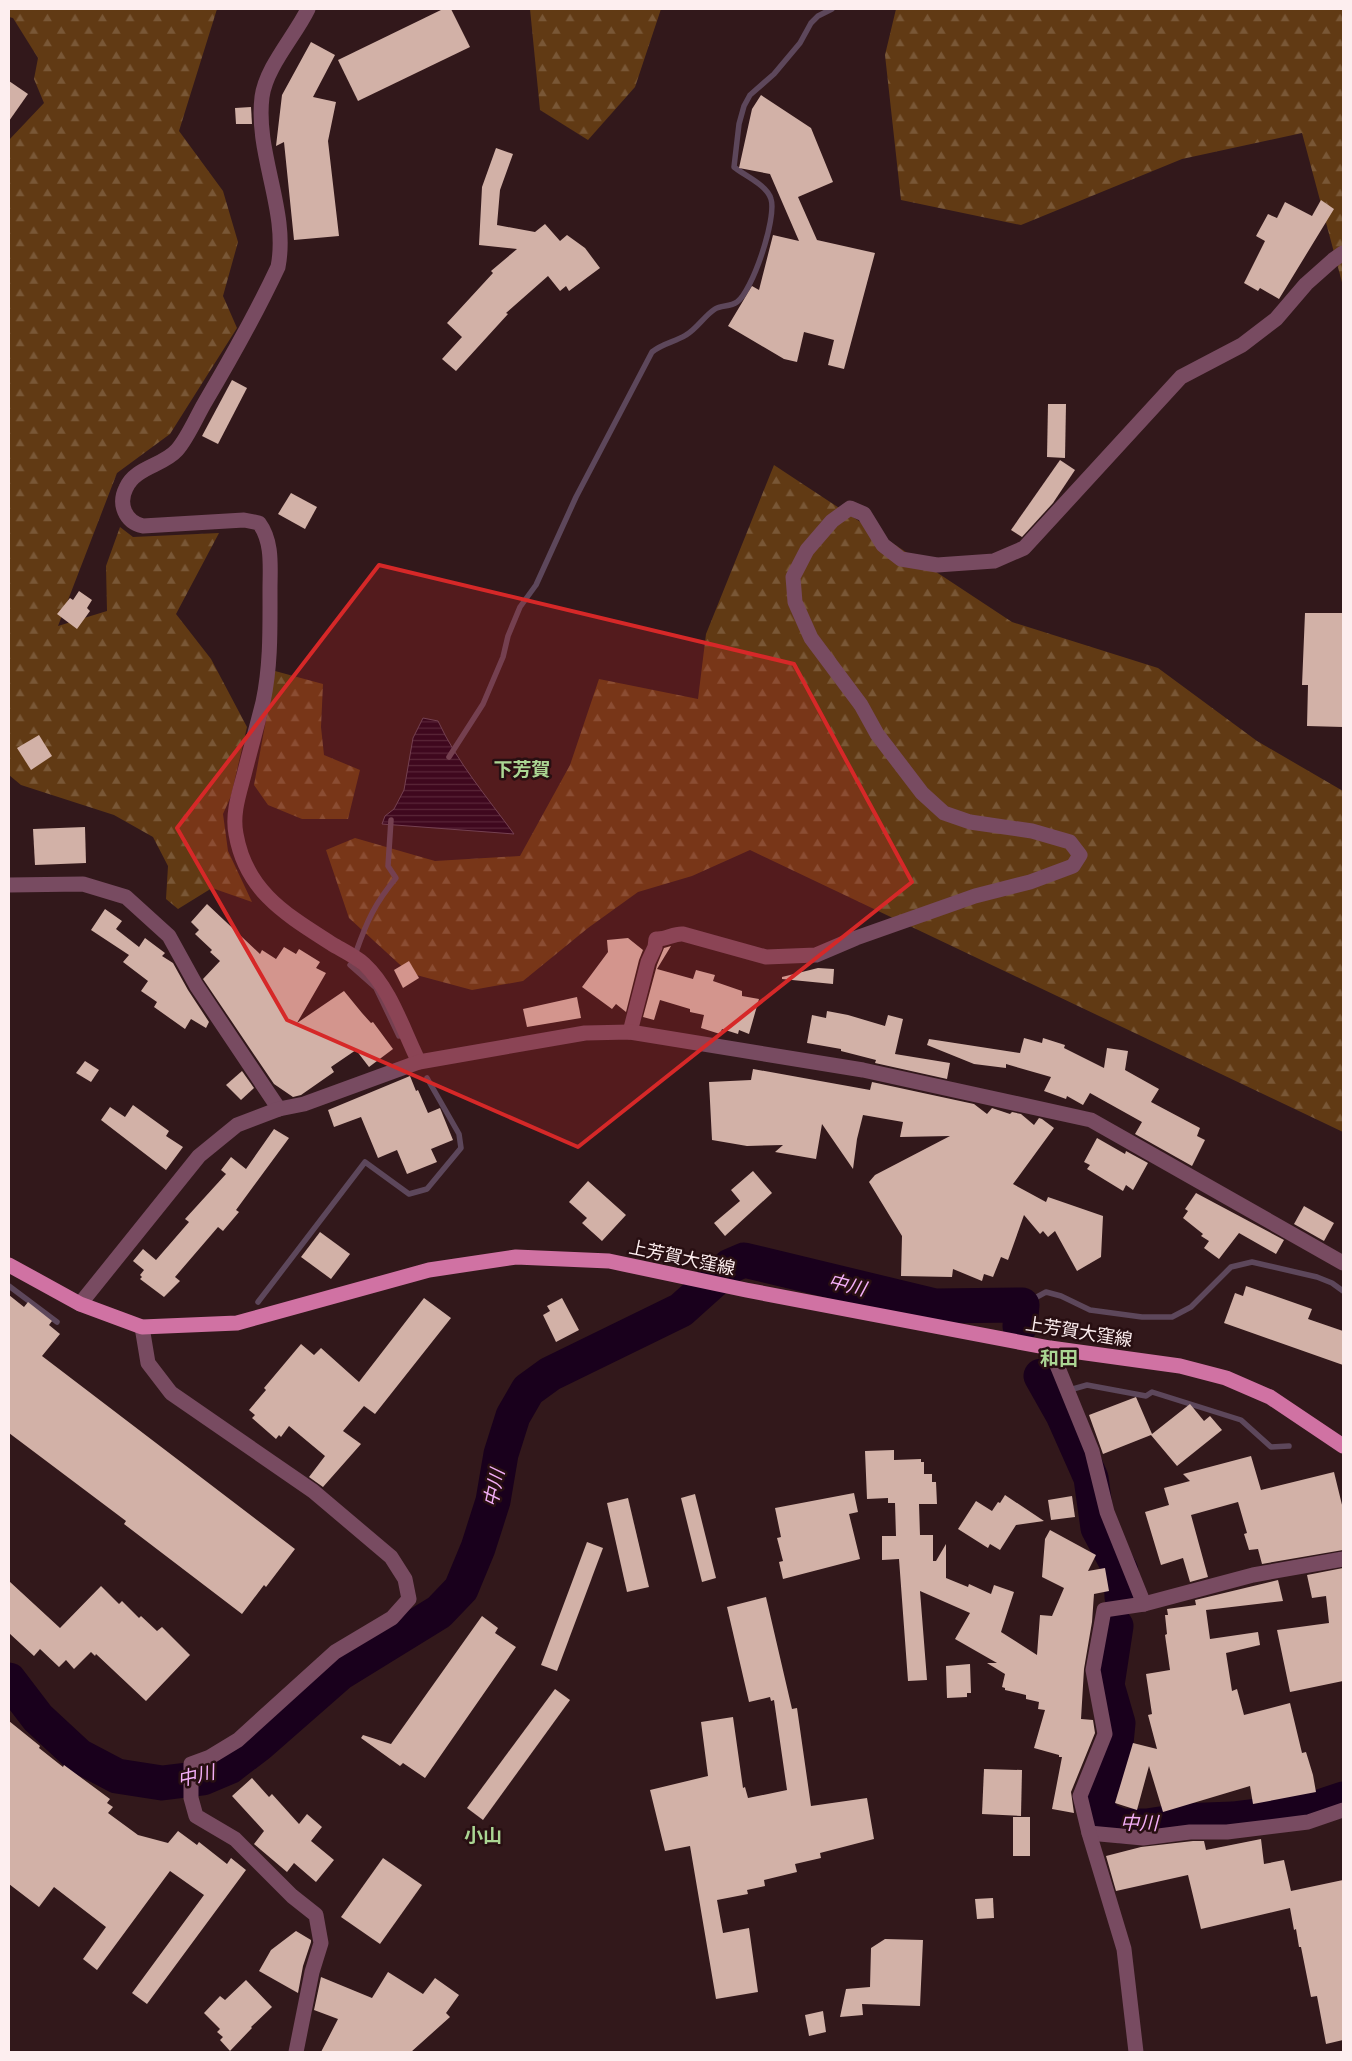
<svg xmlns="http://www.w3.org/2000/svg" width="1352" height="2061" viewBox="0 0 1352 2061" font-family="Rubik,'Noto Sans JP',sans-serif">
	<defs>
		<pattern id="forest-firs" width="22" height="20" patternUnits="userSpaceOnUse" patternTransform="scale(1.25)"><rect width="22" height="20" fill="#613a14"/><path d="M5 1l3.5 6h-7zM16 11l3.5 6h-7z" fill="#795736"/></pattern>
		<pattern id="water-rules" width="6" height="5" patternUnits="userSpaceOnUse" patternTransform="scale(1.25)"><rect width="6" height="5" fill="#19001c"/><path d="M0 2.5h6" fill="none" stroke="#3b263d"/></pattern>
	</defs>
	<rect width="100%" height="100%" fill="#32181b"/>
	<!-- forest -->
	<g fill="url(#forest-firs)">
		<polygon points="9,9 217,9 179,131 223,191 238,242 223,296 237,328 170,434 117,473 58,626 107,611 106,566 120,527 133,537 219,533 176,614 211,659 247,727 231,796 223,814 228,851 252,902 212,888 178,909 166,899 168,866 153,837 114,815 21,785 9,775 9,140 44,103 34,79 38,58 13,18 9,17"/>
		<polygon points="530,9 661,9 635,87 588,140 540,110"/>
		<polygon points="896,9 1343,9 1343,286 1302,133 1182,159 1021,225 901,200 885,55"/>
		<polygon points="774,465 1012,622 1158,668 1257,741 1343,791 1343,1132 750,850 692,876 638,892 588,928 523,981 472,990 409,973 349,918 326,850 355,838 435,861 520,856 570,765 599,679 698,699 706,634"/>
		<polygon points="275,671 323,684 321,727 324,755 360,770 348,819 302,819 268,805 254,785"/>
	</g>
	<!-- water -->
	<path fill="url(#water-rules)" stroke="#5d475b" d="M 423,718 L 438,721 C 457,762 487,797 514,834 L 382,824 L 385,816 L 394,809 L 404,790 L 413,738 Z"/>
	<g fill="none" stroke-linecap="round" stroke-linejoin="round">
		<!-- stream -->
		<g stroke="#5d475b" stroke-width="5.5">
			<path d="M 449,757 L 483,704 L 503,657 L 508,636 L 520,607 L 536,585 L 576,497 L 652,352 C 663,343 675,342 686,335 C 697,329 704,316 715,309 C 721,305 730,307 737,302 C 752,292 777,218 771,199 C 767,185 745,176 734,167 L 739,124 L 744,106 L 750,95 L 774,74 L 800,43 L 811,23 L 818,16 L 832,9"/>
			<path d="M 356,952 C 367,921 375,903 396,878 L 388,866 L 391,820"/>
			<polyline points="350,965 376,988 399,1036"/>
			<polyline points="9,1286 57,1322"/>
			<polyline points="258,1302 365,1162 409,1194 427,1189 461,1148 459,1134 427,1078"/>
			<polyline points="1022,1305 1046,1292 1061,1296 1090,1310 1142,1317 1172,1317 1191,1307 1231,1267 1252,1262 1317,1277 1332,1283 1343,1291"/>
			<polyline points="1073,1389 1087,1385 1146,1396 1152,1392 1241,1420 1271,1447 1289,1446"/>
			<polyline points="1052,1395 1059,1393"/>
		</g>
		<!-- river -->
		<g stroke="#19001c" stroke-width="35">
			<polyline points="1041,1376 1063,1415 1091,1478 1098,1528 1121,1571 1122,1597"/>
			<polyline points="1116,1626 1107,1685 1118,1723 1114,1763 1101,1787 1097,1804 1104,1819 1122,1826 1147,1826 1180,1821 1233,1819 1313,1809 1343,1799"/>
			<polyline points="9,1680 38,1718 79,1756 117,1776 162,1783 203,1778 229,1767 259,1744 340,1673 439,1612 461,1589 478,1548 493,1501 501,1454 513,1416 528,1390 550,1374 681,1310 730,1266 744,1260 935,1306 1022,1305 1020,1326"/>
		</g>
	</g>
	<!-- building -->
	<g fill="#d2b1a7">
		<polygon points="443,9 451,9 470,47 358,101 338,60"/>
		<polygon points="311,42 335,55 313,97 336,102 328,141 339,236 294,240 284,142 276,146 282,95"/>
		<polygon points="9,81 28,94 9,121"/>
		<polygon points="761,95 811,128 833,182 798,197 817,240 875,253 844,369 828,365 834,340 804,332 797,362 784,359 728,326 752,286 759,290 773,235 799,241 770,174 739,168 752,109"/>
		<polygon points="251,107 252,124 236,124 235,108"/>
		<polygon points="496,148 513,154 500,190 497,225 535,232 545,224 560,241 567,235 585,248 600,268 569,291 566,286 560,291 548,276 506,313 508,314 456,371 442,359 462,337 447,323 493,273 491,271 517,249 479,245 482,187"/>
		<polygon points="1321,200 1334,209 1279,299 1260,288 1258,291 1244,283 1265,241 1256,236 1268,214 1277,218 1285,202 1312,216"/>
		<polygon points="232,380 247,388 218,444 202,436"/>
		<polygon points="1048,404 1066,404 1065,458 1047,457"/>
		<polygon points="1060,460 1075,470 1053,503 1022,537 1011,530"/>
		<polygon points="291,493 317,507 305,529 278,514"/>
		<polygon points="79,591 92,600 87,608 90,611 77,629 57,614 70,598 73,600"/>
		<polygon points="1305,613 1343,613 1343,727 1307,726 1308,685 1302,685"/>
		<polygon points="39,735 52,756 31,770 17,748"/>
		<polygon points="85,827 86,863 35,865 33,829"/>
		<polygon points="207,904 260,954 262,950 276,959 284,947 296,954 299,949 320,962 316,968 326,973 297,1023 344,991 362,1013 371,1023 373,1022 393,1049 369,1067 356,1050 331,1067 334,1072 301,1095 293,1097 274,1084 203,979 220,961 210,952 212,950 195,934 199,930 191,922"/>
		<polygon points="105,909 122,921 116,929 139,947 145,938 165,953 162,956 173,963 188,990 209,1022 206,1028 191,1019 185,1029 154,1007 157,1002 141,991 148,981 123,962 129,955 91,930"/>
		<polygon points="628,938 643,950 639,960 626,1012 616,1004 612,1009 582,987 608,952 607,940"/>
		<polygon points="671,946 657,969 693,979 696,970 715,975 713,981 742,991 742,996 759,999 749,1034 739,1030 738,1034 722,1029 720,1034 701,1028 704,1015 690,1012 690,1009 660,1000 654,1020 643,1017 657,965 664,948"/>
		<polygon points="409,961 419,978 403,988 394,970"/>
		<polygon points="818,968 834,969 833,984 782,979 782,977"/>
		<polygon points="577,997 581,1018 527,1027 523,1009"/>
		<polygon points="827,1011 848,1015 885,1026 888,1015 903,1019 895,1054 950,1063 947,1079 875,1063 876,1060 841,1051 841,1049 807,1043 812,1015 826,1018"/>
		<polygon points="1024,1038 1042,1043 1043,1038 1065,1045 1064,1048 1104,1068 1107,1048 1128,1051 1125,1070 1159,1089 1151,1102 1200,1128 1197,1136 1205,1140 1192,1166 1135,1134 1142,1122 1090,1093 1083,1105 1067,1096 1066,1099 1044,1091 1051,1077 1006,1064 1006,1068 974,1064 927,1045 929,1039 1020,1053"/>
		<polygon points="85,1061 99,1070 91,1082 76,1073"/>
		<polygon points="753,1069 870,1090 872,1082 974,1104 987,1114 992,1108 1010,1114 1012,1112 1021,1114 1034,1125 1039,1118 1042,1119 1054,1128 1013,1184 1046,1202 1048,1197 1103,1216 1101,1257 1077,1271 1055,1231 1048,1237 1043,1231 1040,1234 1024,1215 1008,1260 1001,1257 993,1277 984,1274 982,1281 953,1269 952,1277 901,1276 902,1236 869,1182 875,1175 950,1136 900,1137 903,1122 863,1115 857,1139 853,1169 822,1124 816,1159 775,1152 783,1145 747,1146 712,1140 709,1082 751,1080"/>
		<polygon points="242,1071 254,1088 241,1100 226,1085"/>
		<polygon points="410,1076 416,1091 418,1090 428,1113 440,1108 453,1140 431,1149 437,1162 407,1174 397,1150 378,1158 361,1117 334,1127 328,1110"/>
		<polygon points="133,1105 169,1131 166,1136 183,1147 166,1170 101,1120 110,1107 125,1117"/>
		<polygon points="274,1129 289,1138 236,1210 239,1212 223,1231 218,1227 175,1277 180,1281 164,1297 140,1279 142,1277 140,1275 144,1270 133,1261 143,1249 156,1260 189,1222 185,1219 226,1174 221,1170 231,1157 246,1169"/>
		<polygon points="1097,1138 1125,1154 1126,1151 1148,1163 1133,1190 1126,1185 1123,1191 1087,1169 1090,1165 1084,1162"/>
		<polygon points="753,1171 772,1193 725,1236 714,1223 740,1201 731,1190"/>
		<polygon points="588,1181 626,1215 602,1241 582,1223 587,1218 569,1202"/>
		<polygon points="1196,1193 1284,1240 1276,1254 1239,1233 1219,1259 1204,1248 1209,1241 1201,1236 1203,1234 1183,1218 1188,1211 1185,1209"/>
		<polygon points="1304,1206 1334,1223 1324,1241 1294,1224"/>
		<polygon points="320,1232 350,1254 331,1279 301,1257"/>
		<polygon points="1246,1286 1312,1309 1308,1319 1343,1331 1343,1365 1224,1323 1235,1293 1243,1296"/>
		<polygon points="9,1295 24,1307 28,1302 52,1321 49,1325 60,1334 42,1356 295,1549 266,1587 264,1585 242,1614 124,1524 126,1521 9,1433"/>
		<polygon points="424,1298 451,1318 375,1414 364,1406 343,1431 361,1444 323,1487 309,1477 325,1456 289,1426 281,1437 279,1435 276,1439 252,1418 255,1415 249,1410 266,1390 264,1388 301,1344 314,1355 321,1348 359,1382"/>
		<polygon points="562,1298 579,1330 556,1342 543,1315 550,1311 547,1306"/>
		<polygon points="1136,1397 1152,1434 1190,1404 1204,1421 1210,1416 1222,1430 1177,1466 1151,1435 1103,1454 1089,1415"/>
		<polygon points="894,1450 894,1460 921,1459 921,1462 924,1462 924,1474 932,1474 932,1482 936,1482 937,1504 919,1504 920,1535 933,1535 933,1561 936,1561 946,1544 946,1578 968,1587 969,1584 991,1594 994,1585 1014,1592 1001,1632 1037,1655 1040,1615 1052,1616 1064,1588 1042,1577 1045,1539 1050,1530 1096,1555 1088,1571 1105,1568 1109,1591 1094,1594 1092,1622 1084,1669 1081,1719 1093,1720 1095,1733 1071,1792 1074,1813 1052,1809 1062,1757 1059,1757 1059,1755 1034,1748 1045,1710 1038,1709 1039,1702 1026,1699 1026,1695 1005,1690 1005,1688 1002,1687 1005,1674 987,1663 997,1663 955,1639 970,1613 920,1591 927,1680 908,1681 899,1559 882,1560 882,1536 896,1536 895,1503 888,1503 888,1498 867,1499 865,1451"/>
		<polygon points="1251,1456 1261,1490 1334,1472 1343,1509 1343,1550 1262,1564 1258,1549 1249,1550 1244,1534 1247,1533 1238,1502 1191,1515 1208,1577 1190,1582 1183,1558 1161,1565 1145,1512 1169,1505 1164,1488 1190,1481 1183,1474"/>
		<polygon points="854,1493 858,1512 849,1514 860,1559 783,1579 779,1562 783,1561 777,1538 781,1537 775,1508"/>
		<polygon points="695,1494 716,1578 702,1582 681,1498"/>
		<polygon points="1005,1495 1044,1521 1016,1525 1000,1550 990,1544 988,1548 958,1529 976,1501 992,1511 998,1502 1000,1503"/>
		<polygon points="1072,1496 1075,1517 1051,1520 1048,1500"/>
		<polygon points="628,1498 649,1587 627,1592 607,1503"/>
		<polygon points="587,1542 603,1548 557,1671 541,1665"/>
		<polygon points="1343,1568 1343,1681 1290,1692 1277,1630 1329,1623 1326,1596 1312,1598 1307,1575"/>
		<polygon points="1278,1580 1283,1601 1206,1610 1210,1639 1258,1632 1260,1645 1226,1653 1232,1691 1237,1689 1244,1715 1290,1703 1302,1753 1306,1752 1313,1775 1316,1792 1253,1804 1250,1786 1163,1812 1149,1766 1137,1810 1115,1803 1133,1743 1157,1749 1148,1715 1152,1714 1146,1674 1170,1670 1165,1635 1167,1634 1165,1615 1168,1615 1167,1609 1196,1605 1195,1600"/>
		<polygon points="9,1581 60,1628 101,1586 119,1604 122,1601 139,1618 141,1616 157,1631 162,1627 190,1655 146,1701 96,1654 95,1656 91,1652 74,1669 66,1660 59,1667 40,1649 34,1656 9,1633"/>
		<polygon points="766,1597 792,1709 797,1708 811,1806 867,1798 874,1839 820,1853 821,1858 795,1864 797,1872 764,1880 765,1886 747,1890 748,1894 717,1900 723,1933 749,1928 758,1992 716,1999 690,1846 665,1851 650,1790 708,1776 701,1722 733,1717 743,1788 745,1787 748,1798 787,1790 774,1700 771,1701 770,1697 749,1702 727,1607"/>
		<polygon points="482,1616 498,1628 495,1633 516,1647 425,1778 403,1763 400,1766 361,1738 363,1735 391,1744"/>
		<polygon points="970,1664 971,1693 967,1693 967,1697 947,1698 946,1666"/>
		<polygon points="555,1689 570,1700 483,1820 467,1808"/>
		<polygon points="9,1721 40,1746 39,1748 63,1767 64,1765 110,1799 107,1803 113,1807 108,1813 138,1835 168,1843 178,1831 197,1845 199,1842 227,1864 231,1858 246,1870 147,2004 132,1993 204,1895 170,1871 97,1970 83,1959 106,1927 54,1887 39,1907 9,1884"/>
		<polygon points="984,1769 1022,1770 1021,1816 982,1814"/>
		<polygon points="252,1778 269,1797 272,1794 299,1824 307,1814 322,1827 311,1841 334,1860 316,1882 294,1863 287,1872 254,1844 264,1831 232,1796"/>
		<rect x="1013" y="1817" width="17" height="39"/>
		<polygon points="1261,1839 1264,1864 1284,1860 1291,1891 1343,1880 1343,2040 1326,2044 1317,1996 1311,1997 1301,1947 1299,1947 1296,1929 1294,1930 1290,1908 1201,1929 1188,1875 1116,1891 1106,1856 1141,1847 1193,1841 1204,1841 1206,1850"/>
		<polygon points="383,1858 422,1885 380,1944 341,1917"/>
		<polygon points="993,1898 994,1918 977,1919 975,1899"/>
		<polygon points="296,1931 311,1940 311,1942 303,1966 298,1993 259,1971 271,1950"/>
		<polygon points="885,1939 923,1940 920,2006 862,2004 863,2015 840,2017 846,1989 870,1987 871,1948"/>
		<polygon points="388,1972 423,1994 435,1978 459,1995 446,2013 450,2017 411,2052 321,2052 338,2019 314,2010 321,1977 372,1998"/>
		<polygon points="246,1980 272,2007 251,2027 252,2028 230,2051 220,2040 223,2037 217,2032 220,2029 204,2013 220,1996 225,2000"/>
		<polygon points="823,2011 826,2032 809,2036 805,2015"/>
	</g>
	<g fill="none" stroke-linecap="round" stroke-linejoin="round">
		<!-- minor -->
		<g stroke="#784b61" stroke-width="15">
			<path d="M 308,9 C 295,36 266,67 262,97 C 255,154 289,211 278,267 C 256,314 230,360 204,404 C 196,418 187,439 177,450 C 163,466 135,467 126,488 C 118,504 125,522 143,526 L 244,520 L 259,523 C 273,542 270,567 270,589 C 270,627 271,665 263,702 C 257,726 250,751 244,775 C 239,794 232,814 236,834 C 246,892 287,915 332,944 C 342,950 355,956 364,964 C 391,989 403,1030 419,1062"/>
			<polyline points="9,885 83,884 126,897 169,936 196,985 279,1109"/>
			<path d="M 630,1032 L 648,962 L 655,947 L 656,939 C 666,940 674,933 683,934 L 766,957 L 816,955 L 856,938 L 975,896 L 1030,882 L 1073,866 L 1080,855 L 1070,842 L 1032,831 L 970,822 L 944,813 L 922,793 L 877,734 L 861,705 L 811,638 L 795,602 L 793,577 L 807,550 L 832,521 L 850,508 L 864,514 L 883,545 L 901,559 L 937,565 L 994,561 L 1024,548 L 1181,377 L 1242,345 L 1276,319 L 1306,284 L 1333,260 L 1343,253"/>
			<polyline points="80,1304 199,1156 237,1125 279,1109 304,1104 419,1062 585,1033 630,1032 863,1070 1091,1120 1343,1263"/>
			<polyline points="142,1327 148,1363 171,1393 313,1491 391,1557 405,1579 409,1599 392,1618 335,1652 238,1740 210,1757 191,1764 191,1798 196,1816 235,1839 292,1896 316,1915 321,1943 312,1972 296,2052"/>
			<polyline points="1050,1348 1092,1451 1107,1512 1144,1604"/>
			<polyline points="1089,1833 1143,1838 1190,1832 1227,1832 1308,1822 1343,1810"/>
			<polyline points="1136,2052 1124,1949 1089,1833 1080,1796 1105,1734 1093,1670 1104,1610 1144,1604 1253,1575 1343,1559"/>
		</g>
		<!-- major -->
		<polyline stroke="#d072a3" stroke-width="15" points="9,1265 80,1304 142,1327 237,1323 429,1270 516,1257 609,1261 746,1290 1050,1348 1180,1366 1226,1378 1270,1397 1343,1446"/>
	</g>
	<!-- marked area -->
	<path fill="#d62828" fill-opacity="0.2" stroke="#d62828" stroke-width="4" stroke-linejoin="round" d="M 379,565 L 794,664 L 912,882 L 578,1147 L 287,1020 L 177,828 Z"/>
	<g text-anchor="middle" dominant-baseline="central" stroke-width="5" stroke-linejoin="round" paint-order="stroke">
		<!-- street labels -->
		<g font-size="18" fill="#fdeeef" stroke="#280f12">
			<text transform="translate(682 1258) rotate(12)">上芳賀大窪線</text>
			<text transform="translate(1079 1332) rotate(9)">上芳賀大窪線</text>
		</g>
		<!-- neighbourhood labels -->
		<g font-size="19" font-weight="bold" fill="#abd693" stroke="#280f12">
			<text x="522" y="769">下芳賀</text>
			<text x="1059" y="1358">和田</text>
			<text x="483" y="1835">小山</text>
		</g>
		<!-- water labels -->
		<g font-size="19" font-style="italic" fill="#f3aef7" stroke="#280f12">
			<text transform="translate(847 1285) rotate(14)">中川</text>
			<text transform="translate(494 1488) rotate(-78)">中川</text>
			<text transform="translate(196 1776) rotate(-13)">中川</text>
			<text transform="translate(1139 1823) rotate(1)">中川</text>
		</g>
	</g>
	<!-- border -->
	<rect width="1352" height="2061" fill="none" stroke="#fdeeef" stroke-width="20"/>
</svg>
